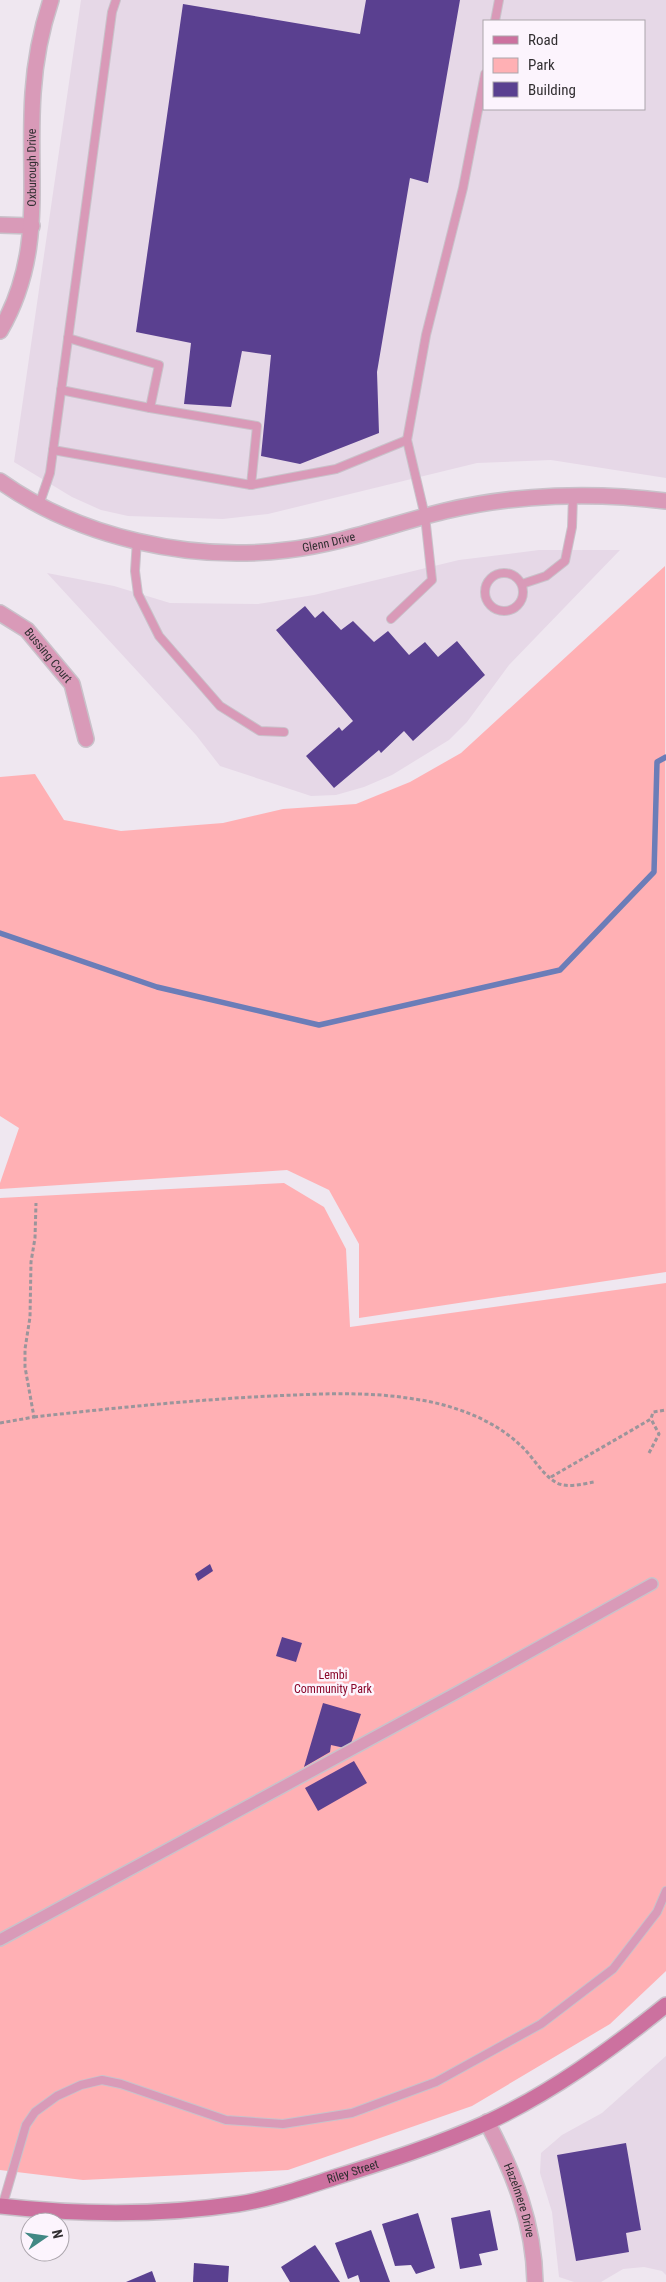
<svg xmlns="http://www.w3.org/2000/svg" width="666" height="2282" viewBox="0 0 666 2282" font-family="'Roboto Condensed',sans-serif">
	<rect width="100%" height="100%" fill="#efe7f0"/>
	<!-- built -->
	<g fill="#e6d8e7" fill-rule="evenodd">
		<path d="M 81,0 L 666,0 L 666,478 L 551,460 L 477,463 L 268,514 L 223,519 L 128,516 L 101,510 L 72,497 L 14,462 ZM 485,21 L 645,21 L 645,109 L 485,109 Z"/>
		<polygon points="539,550 620,550 509,665 467,722 449,740 392,775 364,787 336,795 311,796 220,766 196,735 47,573 114,586 170,603 258,604 314,595 459,560"/>
		<polygon points="666,2056 666,2275 662,2271 644,2267 623,2269 601,2282 574,2282 559,2277 552,2212 540,2173 541,2153 562,2135 602,2113"/>
	</g>
	<!-- green -->
	<g fill="#ffb0b4">
		<polygon points="665,566 666,1272 359,1318 359,1244 329,1190 287,1170 0,1189 0,1183 19,1128 0,1116 0,777 35,774 64,820 121,831 223,823 283,809 356,804 410,782 461,753"/>
		<polygon points="284,1183 324,1207 346,1249 350,1327 666,1283 666,1971 610,2024 472,2106 288,2170 83,2180 0,2170 0,1198"/>
	</g>
	<g fill="none" stroke-linecap="round" stroke-linejoin="round">
		<!-- stream -->
		<polyline stroke="#6b7db8" stroke-width="5.5" points="0,933 157,987 319,1025 560,970 654,872 657,762 666,757"/>
	</g>
	<!-- building -->
	<g fill="#5a4090">
		<polygon points="366,0 460,0 428,183 410,178 377,372 379,433 300,464 261,456 271,355 242,351 231,407 184,404 191,343 136,332 183,4 360,34"/>
		<polygon points="305,606 315,618 323,611 341,630 353,621 374,642 388,631 409,655 425,642 438,657 457,641 485,675 413,741 404,731 381,753 379,750 334,788 306,756 339,727 342,731 353,721 276,630"/>
		<polygon points="210,1564 213,1571 198,1581 195,1574"/>
		<polygon points="282,1637 302,1643 296,1662 276,1656"/>
		<polygon points="323,1703 361,1714 349,1749 331,1745 330,1752 304,1767"/>
		<polygon points="354,1761 367,1783 318,1811 305,1788"/>
		<polygon points="626,2143 641,2230 626,2233 629,2252 576,2261 557,2155"/>
		<polygon points="490,2210 498,2250 479,2254 482,2265 460,2269 451,2218"/>
		<polygon points="418,2213 435,2268 416,2274 411,2265 395,2266 382,2224"/>
		<polygon points="371,2230 390,2282 360,2282 358,2275 348,2279 335,2243"/>
		<polygon points="315,2245 340,2282 290,2282 281,2267"/>
		<polygon points="194,2263 229,2266 228,2282 193,2282"/>
		<polygon points="152,2271 156,2282 126,2282"/>
	</g>
	<g fill="none" stroke-linecap="round" stroke-linejoin="round">
		<!-- service casing -->
		<g stroke="#c9c2ca" stroke-width="10">
			<g id="service">
				<polyline points="495,21 499,0"/>
				<polyline points="61,390 150,408 159,365 68,338"/>
				<polyline points="53,450 251,485 257,426 150,408"/>
				<polyline points="251,485 336,469 407,440"/>
				<polyline points="39,505 50,473 112,12 116,0"/>
				<polyline points="137,540 135,571 138,594 159,636 220,706 260,731 284,732"/>
				<circle cx="504" cy="592" r="19"/>
				<polyline points="522,584 546,576 565,561 572,527 573,496"/>
				<polyline points="391,619 432,580 425,516 407,440 426,335 463,188 485,74"/>
				<polyline points="2,2207 26,2125 35,2112 57,2096 81,2085 102,2080 121,2084 226,2120 283,2124 352,2113 436,2082 541,2024 613,1969 657,1912 666,1891"/>
			</g>
		</g>
		<!-- pedestrian casing -->
		<g stroke="#c9c2ca" stroke-width="14">
			<polyline id="pedestrian" points="0,1940 458,1692 652,1584"/>
		</g>
		<!-- minor casing -->
		<g stroke="#c9c2ca" stroke-width="18">
			<g id="minor">
				<polyline points="0,225 32,226"/>
				<path id="s1" d="M 0,331 C 46,252 27,179 33,93 C 35,62 41,30 51,0"/>
				<path id="s2" d="M 0,613 L 27,630 L 72,684 L 86,739"/>
				<path id="s3" d="M 487,2122 C 514,2173 534,2224 535,2282"/>
			</g>
		</g>
		<!-- tertiary casing -->
		<g stroke="#c9c2ca" stroke-width="18">
			<g id="tertiary">
				<path id="s4" d="M 0,481 C 80,538 191,562 287,550 C 341,544 392,524 445,511 C 516,494 594,492 666,501"/>
			</g>
		</g>
		<!-- secondary casing -->
		<g stroke="#c9c2ca" stroke-width="18">
			<g id="secondary">
				<path id="s5" d="M 0,2206 C 80,2215 158,2216 238,2204 C 271,2199 305,2187 336,2177 C 387,2161 437,2145 486,2123 C 551,2093 610,2050 666,2005"/>
			</g>
		</g>
		<!-- path -->
		<g stroke="#9b959b" stroke-width="3" stroke-dasharray="4 2.5" stroke-linecap="butt">
			<path d="M 34,1417 C 113,1408 192,1400 271,1396 C 319,1394 366,1391 414,1399 C 451,1404 493,1419 520,1445 C 533,1456 541,1474 557,1483 C 567,1488 583,1484 594,1482"/>
			<polyline points="0,1423 34,1417 25,1367 25,1349 30,1317 31,1262 35,1238 36,1203"/>
			<polyline points="649,1453 659,1434 651,1419"/>
			<polyline points="551,1477 651,1419 653,1412 666,1410"/>
		</g>
		<!-- service -->
		<use href="#service" stroke="#d99ab8" stroke-width="8"/>
		<!-- pedestrian -->
		<use href="#pedestrian" stroke="#d99ab8" stroke-width="11"/>
		<!-- minor -->
		<use href="#minor" stroke="#d99ab8" stroke-width="15"/>
		<!-- tertiary -->
		<use href="#tertiary" stroke="#d99ab8" stroke-width="15"/>
		<!-- secondary -->
		<use href="#secondary" stroke="#cc719f" stroke-width="15"/>
	</g>
	<g text-anchor="middle" dominant-baseline="central" stroke-width="5" stroke-linejoin="round" paint-order="stroke">
		<!-- street labels -->
		<g font-size="12" fill="#322f32" stroke="#fcf4fd">
			<text stroke="none"><textPath href="#s1" startOffset="169">Oxburough Drive</textPath></text>
			<text stroke="none"><textPath href="#s4" startOffset="344">Glenn Drive</textPath></text>
			<text stroke="none"><textPath href="#s2" startOffset="65">Bussing Court</textPath></text>
			<text stroke="none"><textPath href="#s5" startOffset="358">Riley Street</textPath></text>
			<text stroke="none"><textPath href="#s3" startOffset="85">Hazelmere Drive</textPath></text>
		</g>
		<!-- park labels -->
		<g font-size="12" fill="#8a082b" stroke="#fcf4fd">
			<text x="333" y="1675">Lembi<tspan x="333" dy="14">Community Park</tspan></text>
		</g>
	</g>
	<!-- legend -->
	<rect x="483" y="20" width="162" height="90" fill="#fcf4fd" stroke="#aba5ac"/>
	<rect x="493" y="36" width="25" height="8" fill="#cc719f" stroke="#aba5ac"/>
	<text x="528" y="45" font-size="15" fill="#322f32">Road</text>
	<rect x="493" y="58" width="25" height="15" fill="#ffb0b4" stroke="#aba5ac"/>
	<text x="528" y="70" font-size="15" fill="#322f32">Park</text>
	<rect x="493" y="82" width="25" height="15" fill="#5a4090" stroke="#aba5ac"/>
	<text x="528" y="95" font-size="15" fill="#322f32">Building</text>
	<!-- north arrow -->
	<g transform="translate(45 2237) rotate(77)"><circle r="24" fill="#fcf4fd" stroke="#aba5ac"/>
	<path d="M0-4L9 19L0 12L-9 19Z" fill="#418884"/>
	<text y="-8" font-size="14" font-weight="bold" text-anchor="middle" fill="#322f32">N</text>
	</g>
</svg>
